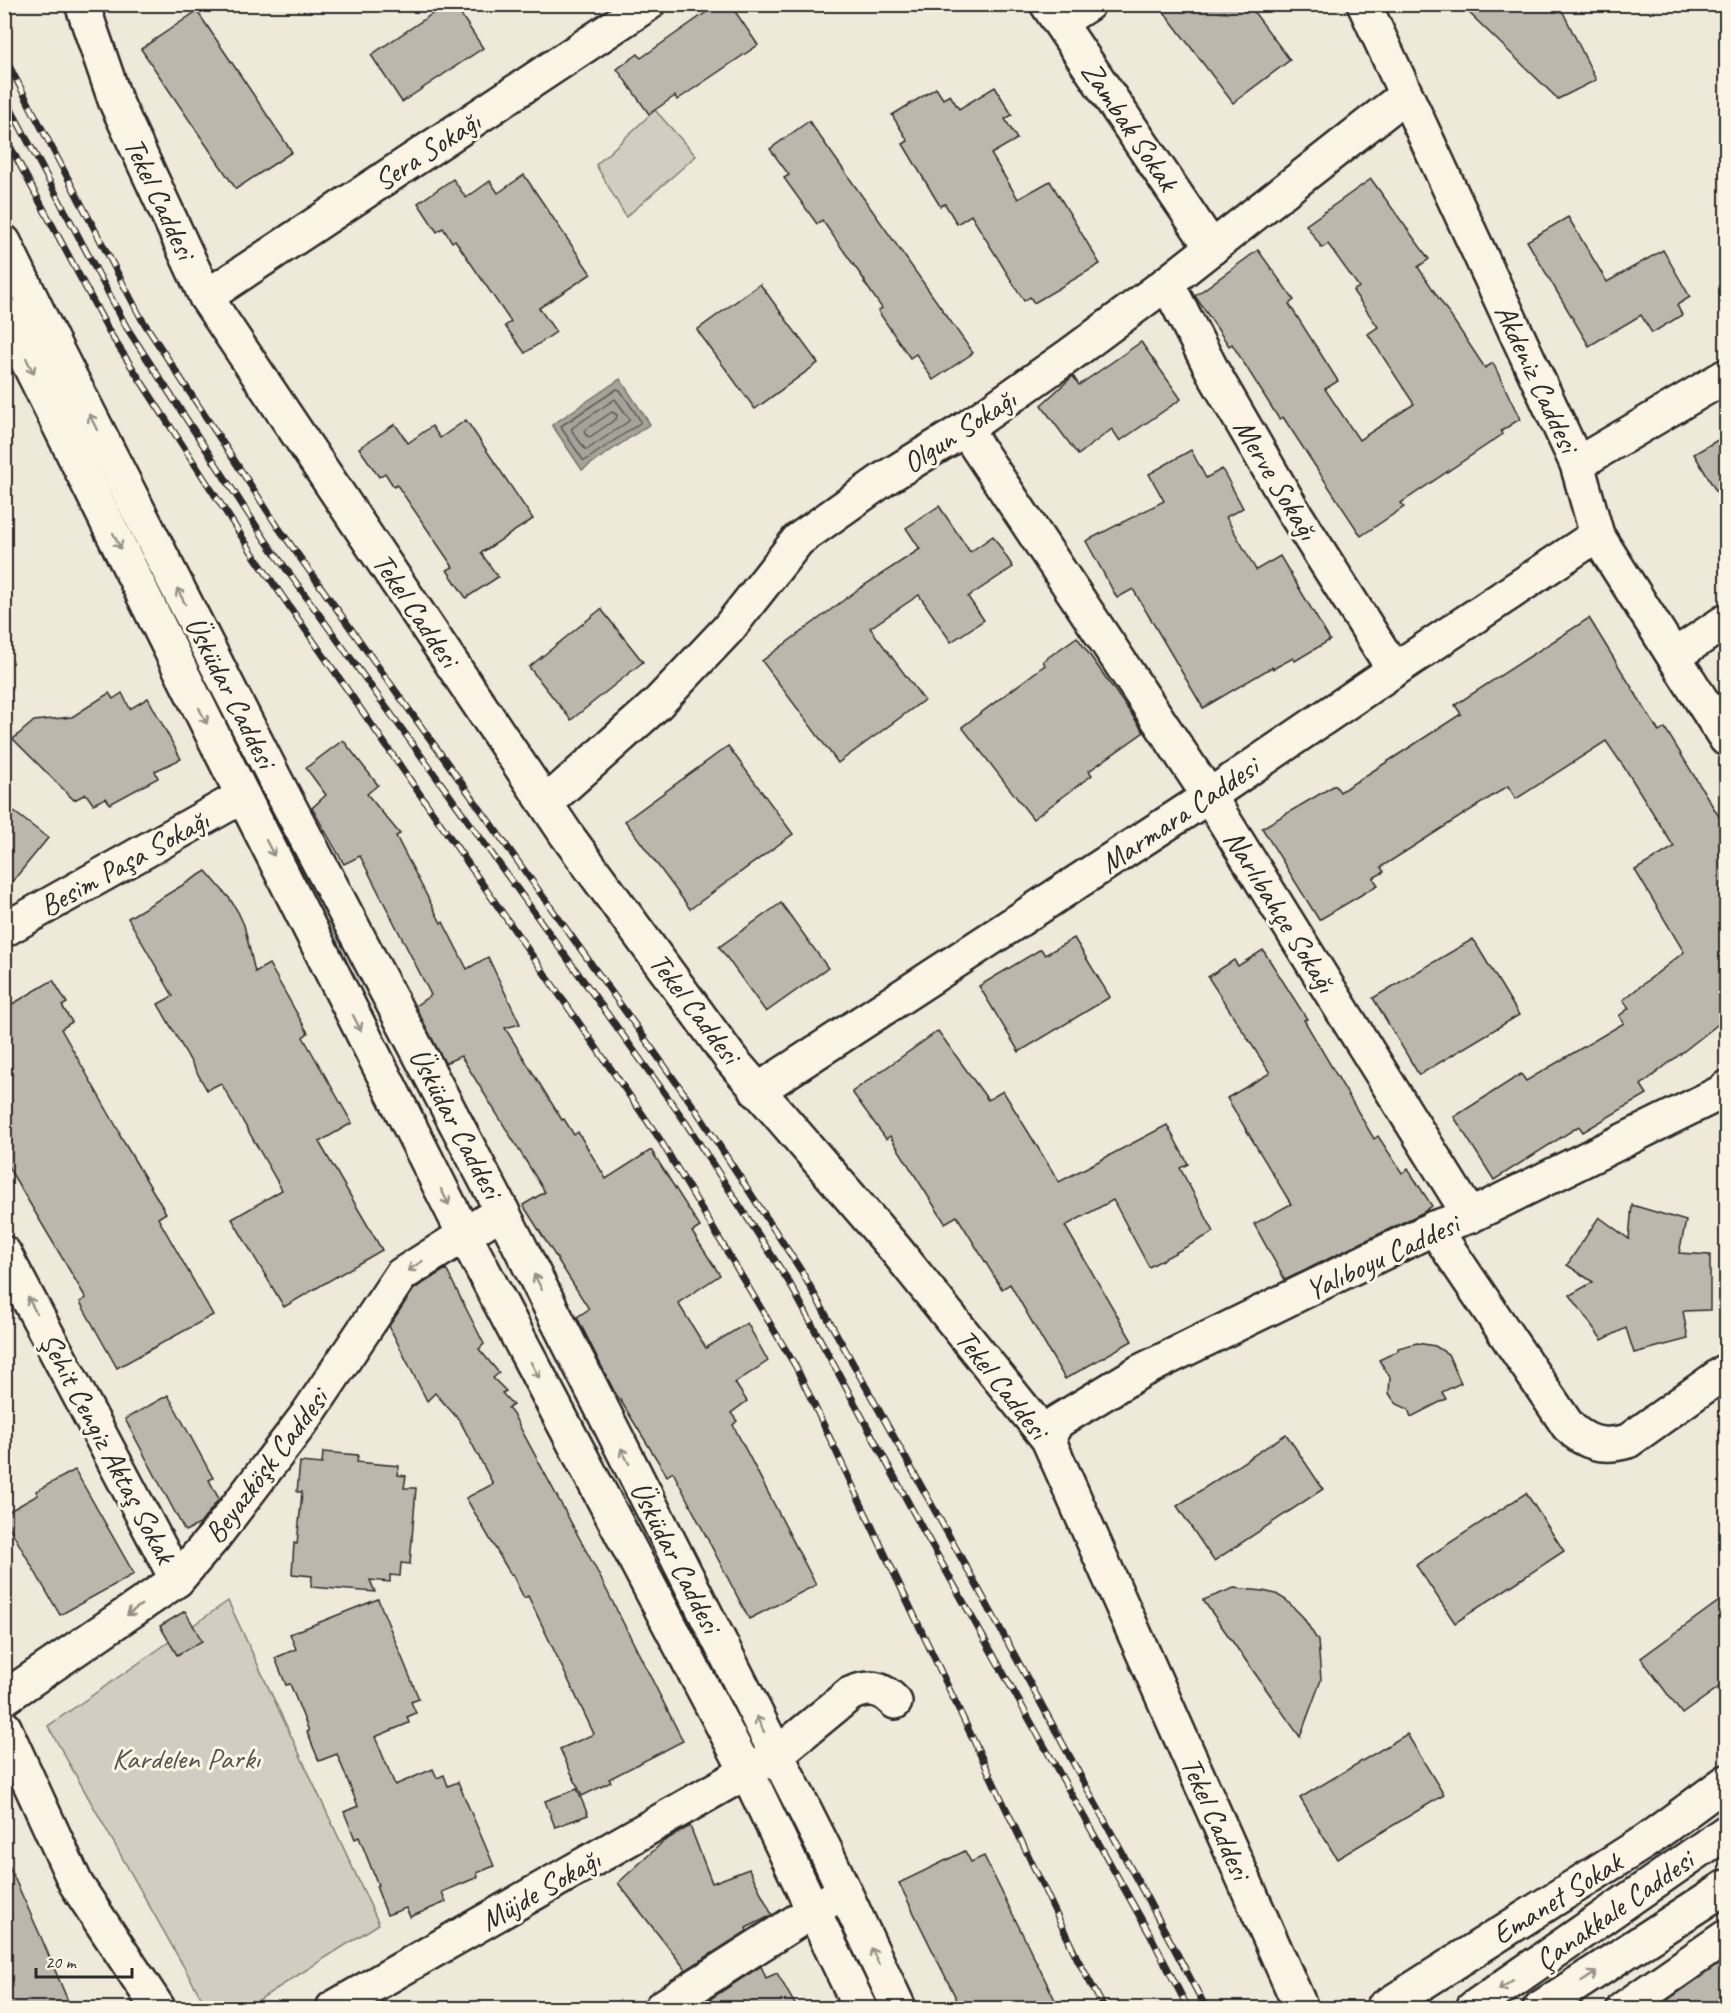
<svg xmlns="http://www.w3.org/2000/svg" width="1731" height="2013" viewBox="0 0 1731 2013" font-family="Caveat,sans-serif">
	<rect width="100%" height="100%" fill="#efe9da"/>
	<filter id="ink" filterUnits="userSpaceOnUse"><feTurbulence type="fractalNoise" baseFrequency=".0167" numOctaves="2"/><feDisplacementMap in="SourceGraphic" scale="12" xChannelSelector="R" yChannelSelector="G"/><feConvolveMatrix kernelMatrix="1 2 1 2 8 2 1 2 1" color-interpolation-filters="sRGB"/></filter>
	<g filter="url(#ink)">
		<!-- green -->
		<g fill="#d2cdc0" stroke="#7e7c76" stroke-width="1.5">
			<polygon points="655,110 696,156 626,217 596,165"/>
			<polygon points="228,1601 379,1924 246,2008 207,2008 48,1726"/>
		</g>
		<!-- water -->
		<polygon fill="#a6a399" stroke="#75736d" stroke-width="1.5" points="620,379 650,424 582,470 552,425"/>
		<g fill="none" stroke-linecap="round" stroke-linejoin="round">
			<!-- shore -->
			<g stroke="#5c5b57" stroke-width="1.5">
				<polygon points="617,389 620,390 640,420 640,423 586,460 583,460 562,429 561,426"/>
				<polygon points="615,399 629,418 629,421 588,449 585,449 572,431 572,428"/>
				<polygon points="612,412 617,415 616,419 590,437 587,436 584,432 585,430"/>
			</g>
		</g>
		<!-- building -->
		<g fill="#bcb7ac" stroke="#2b2b2b" stroke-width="1.5">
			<polygon points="447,4 454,4 483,48 402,102 371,55"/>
			<polygon points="718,4 730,4 758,45 677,100 675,96 649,114 617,69 638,54 641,58"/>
			<polygon points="1158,4 1248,4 1290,60 1233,103"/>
			<polygon points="1460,4 1559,4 1596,80 1558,99"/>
			<polygon points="197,11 292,152 236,189 141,49"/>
			<polygon points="995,87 1012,115 1005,119 1017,139 991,154 1018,199 1050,181 1100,264 1034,303 1030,297 1024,301 971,215 957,224 945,204 940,206 903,144 908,141 892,115 936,88 943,99 950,95 959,109"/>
			<polygon points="809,121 973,353 933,380 916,354 910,358 878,311 882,308 864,282 865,281 822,220 817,224 784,178 789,175 770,149"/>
			<polygon points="524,175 591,274 539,308 556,332 525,353 505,326 511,322 455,240 452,242 443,228 437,232 418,203 453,179 466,198 490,181 498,193"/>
			<polygon points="1371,179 1429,259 1418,267 1485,368 1493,363 1520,419 1501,431 1503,434 1401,503 1404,507 1361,536 1283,417 1279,419 1232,344 1229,346 1195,296 1258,250 1294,300 1289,304 1338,381 1325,389 1359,440 1414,404 1368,334 1378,327 1353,291 1359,287 1328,244 1322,248 1306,225"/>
			<polygon points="1568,217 1607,282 1663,250 1690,297 1677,305 1682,315 1652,333 1641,315 1589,346 1527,241"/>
			<polygon points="760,284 818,363 755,409 697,330"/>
			<polygon points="1141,342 1181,399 1120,441 1112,429 1078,455 1041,405 1073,376 1079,385"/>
			<polygon points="466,420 533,519 481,553 498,577 466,598 447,570 453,567 397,485 394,487 385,473 379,477 359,448 395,424 408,443 432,426 440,438"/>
			<polygon points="1726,435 1726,508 1694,454"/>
			<polygon points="1191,450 1206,478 1222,469 1243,508 1226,517 1256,570 1280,556 1330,640 1295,661 1293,658 1273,669 1272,667 1203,708 1133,589 1117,598 1086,541 1164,501 1149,474"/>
			<polygon points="939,506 970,552 993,536 1013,567 968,597 984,620 951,642 919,595 870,628 924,700 838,763 762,661 860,588 920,549 906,528"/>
			<polygon points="601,609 643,662 571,720 529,667"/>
			<polygon points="1589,618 1659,732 1665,728 1726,828 1726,1018 1641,1085 1647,1094 1583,1132 1579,1126 1494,1180 1454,1117 1521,1074 1526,1081 1624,1023 1619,1016 1629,1008 1623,1000 1684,952 1635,870 1674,847 1628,773 1606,741 1516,799 1508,786 1381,867 1384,872 1373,878 1378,885 1319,920 1262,828 1335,785 1340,792 1390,760 1461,714 1455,705"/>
			<polygon points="1077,637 1144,732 1089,771 1092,775 1033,819 962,727 1045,665 1043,661"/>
			<polygon points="109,693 113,699 122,693 130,709 148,698 181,759 155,771 158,778 110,804 106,798 93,804 86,794 74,800 13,739 34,721 72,717"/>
			<polygon points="343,740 378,785 367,794 400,834 396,836 441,923 443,922 467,969 488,957 520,1024 505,1028 562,1120 564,1119 574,1135 578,1132 606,1179 651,1150 700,1227 692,1232 720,1275 678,1303 706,1348 747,1323 768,1361 735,1383 747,1401 731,1413 737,1421 733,1425 816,1585 749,1619 673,1472 667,1476 619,1398 618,1399 577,1317 589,1309 523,1205 545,1192 461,1056 445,1063 415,1006 431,995 360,856 344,864 312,808 326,795 306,768"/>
			<polygon points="728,746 793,834 690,909 625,821"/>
			<polygon points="4,804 48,838 4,892"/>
			<polygon points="206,871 230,899 238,912 244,925 255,972 269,964 308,1033 303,1037 352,1123 319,1142 382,1250 284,1307 232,1219 282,1190 221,1083 207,1090 158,1004 173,996 128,918"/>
			<polygon points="781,903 828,968 766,1012 719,947"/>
			<polygon points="1074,938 1110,997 1019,1052 979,986 1041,949 1045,955"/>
			<polygon points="1473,939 1519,1015 1419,1075 1373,998"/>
			<polygon points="1263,950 1307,1019 1304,1020 1374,1139 1378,1136 1402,1173 1408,1169 1432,1206 1422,1213 1285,1280 1254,1224 1291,1204 1227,1098 1270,1073 1208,977 1234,960 1238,966"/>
			<polygon points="53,980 67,1003 62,1006 72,1022 61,1029 120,1133 119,1134 166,1213 158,1218 213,1315 117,1368 80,1302 86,1298 4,1160 4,1009"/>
			<polygon points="938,1031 988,1100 1003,1091 1059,1182 1167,1125 1188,1164 1180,1168 1214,1232 1149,1267 1113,1200 1065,1226 1132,1341 1065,1379 1010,1284 1002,1289 957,1216 945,1223 890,1136 886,1139 852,1092"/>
			<polygon points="1632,1205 1686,1221 1679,1253 1710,1255 1710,1310 1683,1311 1688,1339 1634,1353 1626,1328 1602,1340 1570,1295 1593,1282 1567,1265 1599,1217 1629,1239"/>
			<polygon points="446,1269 484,1344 479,1349 499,1373 493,1378 506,1391 502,1393 513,1405 508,1408 514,1416 597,1571 683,1741 609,1779 611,1782 582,1796 560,1749 594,1734 528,1596 524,1598 512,1574 511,1575 466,1498 493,1484 460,1421 435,1393 427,1401 389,1326 414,1289"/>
			<polygon points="1417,1343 1435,1346 1448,1354 1461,1383 1442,1392 1446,1399 1411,1417 1408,1409 1397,1404 1392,1398 1389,1393 1390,1377 1379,1360 1398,1351 1398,1348"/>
			<polygon points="168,1395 213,1478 209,1480 219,1499 200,1524 185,1531 125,1419"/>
			<polygon points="1286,1434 1323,1489 1214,1561 1177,1506"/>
			<polygon points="323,1452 358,1455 357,1462 399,1466 398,1475 406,1476 404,1488 416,1488 410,1564 401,1563 400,1576 390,1575 390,1582 370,1580 375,1592 311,1587 312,1576 292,1574 294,1543 297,1544 302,1492 297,1492 300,1462 322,1464"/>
			<polygon points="75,1470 134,1574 60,1615 4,1518 4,1514 38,1495 36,1491"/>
			<polygon points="1526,1493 1564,1551 1455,1623 1416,1565"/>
			<polygon points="1234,1588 1263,1591 1276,1594 1286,1600 1303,1617 1318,1641 1321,1680 1300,1737 1203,1600"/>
			<polygon points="1726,1596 1726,1682 1682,1714 1641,1658"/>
			<polygon points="378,1599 419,1699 411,1702 416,1713 407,1717 409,1723 375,1737 395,1785 433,1769 437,1778 444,1775 448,1786 458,1782 494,1866 477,1873 478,1877 442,1892 446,1902 410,1917 406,1908 387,1915 376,1886 378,1885 359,1837 355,1839 344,1812 358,1806 337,1754 319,1761 307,1732 309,1731 290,1684 286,1685 275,1658 296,1649 290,1634"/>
			<polygon points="185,1611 202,1641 177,1655 160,1626"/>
			<polygon points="1407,1734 1444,1795 1337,1859 1300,1798"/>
			<polygon points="577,1789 588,1815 555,1827 545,1801"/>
			<polygon points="690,1826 712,1883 749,1869 772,1915 746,1928 747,1931 686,1970 618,1883 664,1841"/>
			<polygon points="965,1851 971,1862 984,1856 1059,2008 961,2008 899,1883"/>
			<polygon points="4,1855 41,1937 71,2008 4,2008"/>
			<polygon points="1726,1959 1726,2008 1656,2008"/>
			<polygon points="761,1966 766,1978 777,1973 797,2008 717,2008 710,1999"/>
		</g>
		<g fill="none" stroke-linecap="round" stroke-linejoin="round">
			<!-- minor casing -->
			<g stroke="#2b2b2b" stroke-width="38">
				<g id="minor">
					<polyline points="82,4 115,100 206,297 566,834 731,1059 896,1250 1048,1439 1301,2008"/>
					<polyline points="1047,4 1212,248"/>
					<polyline points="1364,4 1577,464 1597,535 1726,739"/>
					<polyline points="1060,22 1088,4"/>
					<polyline points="1167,283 1214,374 1294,512 1394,670"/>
					<polyline points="206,297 648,4"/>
					<polyline points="965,429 1209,796 1470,1216"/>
					<polyline points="1577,464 1726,376"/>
					<polyline points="1674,656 1726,621"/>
					<polyline points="546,803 657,704 728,629 798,540 884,479 965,429 1070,355 1167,283 1406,95"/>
					<polyline points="4,930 243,796"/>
					<polyline points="757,1091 1209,796 1394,670 1597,535"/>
					<path d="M 1434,1228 L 1568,1426 C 1586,1444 1604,1448 1628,1441 L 1726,1371"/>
					<polyline points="4,1253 177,1580"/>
					<polyline points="1048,1439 1057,1422 1141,1371 1434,1228 1470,1216 1720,1093 1726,1088"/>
					<polyline points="4,1698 177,1580 214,1537 307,1415 401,1275 502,1211"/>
					<polyline points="4,1727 76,1884 158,2008"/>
					<path d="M 333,2008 L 776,1755 L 850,1694 C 869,1686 881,1687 895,1702"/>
					<polyline points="661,2008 844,1891"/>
					<polyline points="1383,2008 1646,1841 1726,1782"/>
					<polyline points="1624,2008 1726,1937"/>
				</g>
			</g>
			<!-- major casing -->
			<g stroke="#2b2b2b" stroke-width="38">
				<g id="major">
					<polyline points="4,242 52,341 275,779 502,1211 825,1850 899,2008"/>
					<polyline points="4,314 243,796 464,1234 747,1772 860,2008"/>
					<polyline points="1473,2008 1726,1832"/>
					<polyline points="1540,2008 1726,1887"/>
				</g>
			</g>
			<!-- minor -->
			<use href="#minor" stroke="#fcf5e5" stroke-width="33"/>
			<!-- major -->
			<use href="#major" stroke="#fcf5e5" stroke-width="33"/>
			<!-- rail casing -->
			<g stroke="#2b2b2b" stroke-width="7">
				<g id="rail">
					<polyline points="4,56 141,318 278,527 696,1110 802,1272 978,1588 1173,1946 1206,2008"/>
					<polyline points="4,96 127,328 266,541 684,1120 789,1282 922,1528 1153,1940 1188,2008"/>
					<polyline points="4,135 111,335 255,557 659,1138 796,1367 1078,1960 1104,2008"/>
				</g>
			</g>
			<!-- rail -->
			<use href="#rail" stroke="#fcf5e5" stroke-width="4.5" stroke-dasharray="14" stroke-linecap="butt"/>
		</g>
		<!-- one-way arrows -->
		<defs><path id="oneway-shaft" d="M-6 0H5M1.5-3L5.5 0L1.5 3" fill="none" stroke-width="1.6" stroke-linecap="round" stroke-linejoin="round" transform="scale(1.5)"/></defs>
		<g stroke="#949088">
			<use href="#oneway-shaft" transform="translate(30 366) rotate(64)"/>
			<use href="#oneway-shaft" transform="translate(93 422) rotate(-117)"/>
			<use href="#oneway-shaft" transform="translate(117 541) rotate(64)"/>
			<use href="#oneway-shaft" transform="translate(181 596) rotate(-117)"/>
			<use href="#oneway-shaft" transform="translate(203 716) rotate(64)"/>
			<use href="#oneway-shaft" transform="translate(270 848) rotate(63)"/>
			<use href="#oneway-shaft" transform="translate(357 1023) rotate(63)"/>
			<use href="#oneway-shaft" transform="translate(445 1197) rotate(63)"/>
			<use href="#oneway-shaft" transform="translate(415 1266) rotate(147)"/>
			<use href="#oneway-shaft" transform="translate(538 1282) rotate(-117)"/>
			<use href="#oneway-shaft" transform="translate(32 1305) rotate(-118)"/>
			<use href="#oneway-shaft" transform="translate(535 1370) rotate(62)"/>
			<use href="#oneway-shaft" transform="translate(625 1456) rotate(-117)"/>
			<use href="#oneway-shaft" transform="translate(134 1610) rotate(145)"/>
			<use href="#oneway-shaft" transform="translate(760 1724) rotate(-117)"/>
			<use href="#oneway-shaft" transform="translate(875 1956) rotate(-115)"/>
			<use href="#oneway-shaft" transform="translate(1589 1977) rotate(-33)"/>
			<use href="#oneway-shaft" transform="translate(1506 1985) rotate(145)"/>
		</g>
	</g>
	<g text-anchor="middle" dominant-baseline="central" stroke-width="6" stroke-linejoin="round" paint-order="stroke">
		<!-- street labels -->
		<g font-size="30" fill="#2b2b2b" stroke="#fcf5e5">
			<text transform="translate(1130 126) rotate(56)">Zambak Sokak</text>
			<text transform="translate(427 151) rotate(-33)">Sera Sokağı</text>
			<text transform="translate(160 198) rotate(65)">Tekel Caddesi</text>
			<text transform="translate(1537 378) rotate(65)">Akdeniz Caddesi</text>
			<text transform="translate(959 431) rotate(-33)">Olgun Sokağı</text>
			<text transform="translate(1276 479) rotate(59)">Merve Sokağı</text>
			<text transform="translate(416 610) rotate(56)">Tekel Caddesi</text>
			<text transform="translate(231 692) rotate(63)">Üsküdar Caddesi</text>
			<text transform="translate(1179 815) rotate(-34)">Marmara Caddesi</text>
			<text transform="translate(124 863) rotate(-29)">Besim Paşa Sokağı</text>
			<text transform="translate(1280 911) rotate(58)">Narlıbahçe Sokağı</text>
			<text transform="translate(695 1008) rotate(53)">Tekel Caddesi</text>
			<text transform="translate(456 1123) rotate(62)">Üsküdar Caddesi</text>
			<text transform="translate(1382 1257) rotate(-25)">Yalıboyu Caddesi</text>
			<text transform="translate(1002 1384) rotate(52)">Tekel Caddesi</text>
			<text transform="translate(108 1448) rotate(62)">Şehit Cengiz Aktaş Sokak</text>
			<text transform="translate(266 1466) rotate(-53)">Beyazköşk Caddesi</text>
			<text transform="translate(676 1557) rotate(63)">Üsküdar Caddesi</text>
			<text transform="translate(1216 1818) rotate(66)">Tekel Caddesi</text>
			<text transform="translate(540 1890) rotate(-30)">Müjde Sokağı</text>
			<text transform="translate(1557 1898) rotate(-32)">Emanet Sokak</text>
			<text transform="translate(1614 1910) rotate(-35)">Çanakkale Caddesi</text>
		</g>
		<!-- park labels -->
		<g font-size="30" fill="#555450" stroke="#fcf5e5">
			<text x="186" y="1758">Kardelen Parkı</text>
		</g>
	</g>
	<!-- margin -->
	<rect width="1731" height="2013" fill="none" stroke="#fcf5e5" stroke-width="24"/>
	<rect x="12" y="12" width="1707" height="1989" fill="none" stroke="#2b2b2b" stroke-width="2" filter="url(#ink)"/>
	<!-- scale -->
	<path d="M36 1968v9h96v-9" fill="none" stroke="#2b2b2b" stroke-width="3"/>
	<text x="45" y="1968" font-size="18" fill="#2b2b2b" stroke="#fcf5e5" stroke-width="4.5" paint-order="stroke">20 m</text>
</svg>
